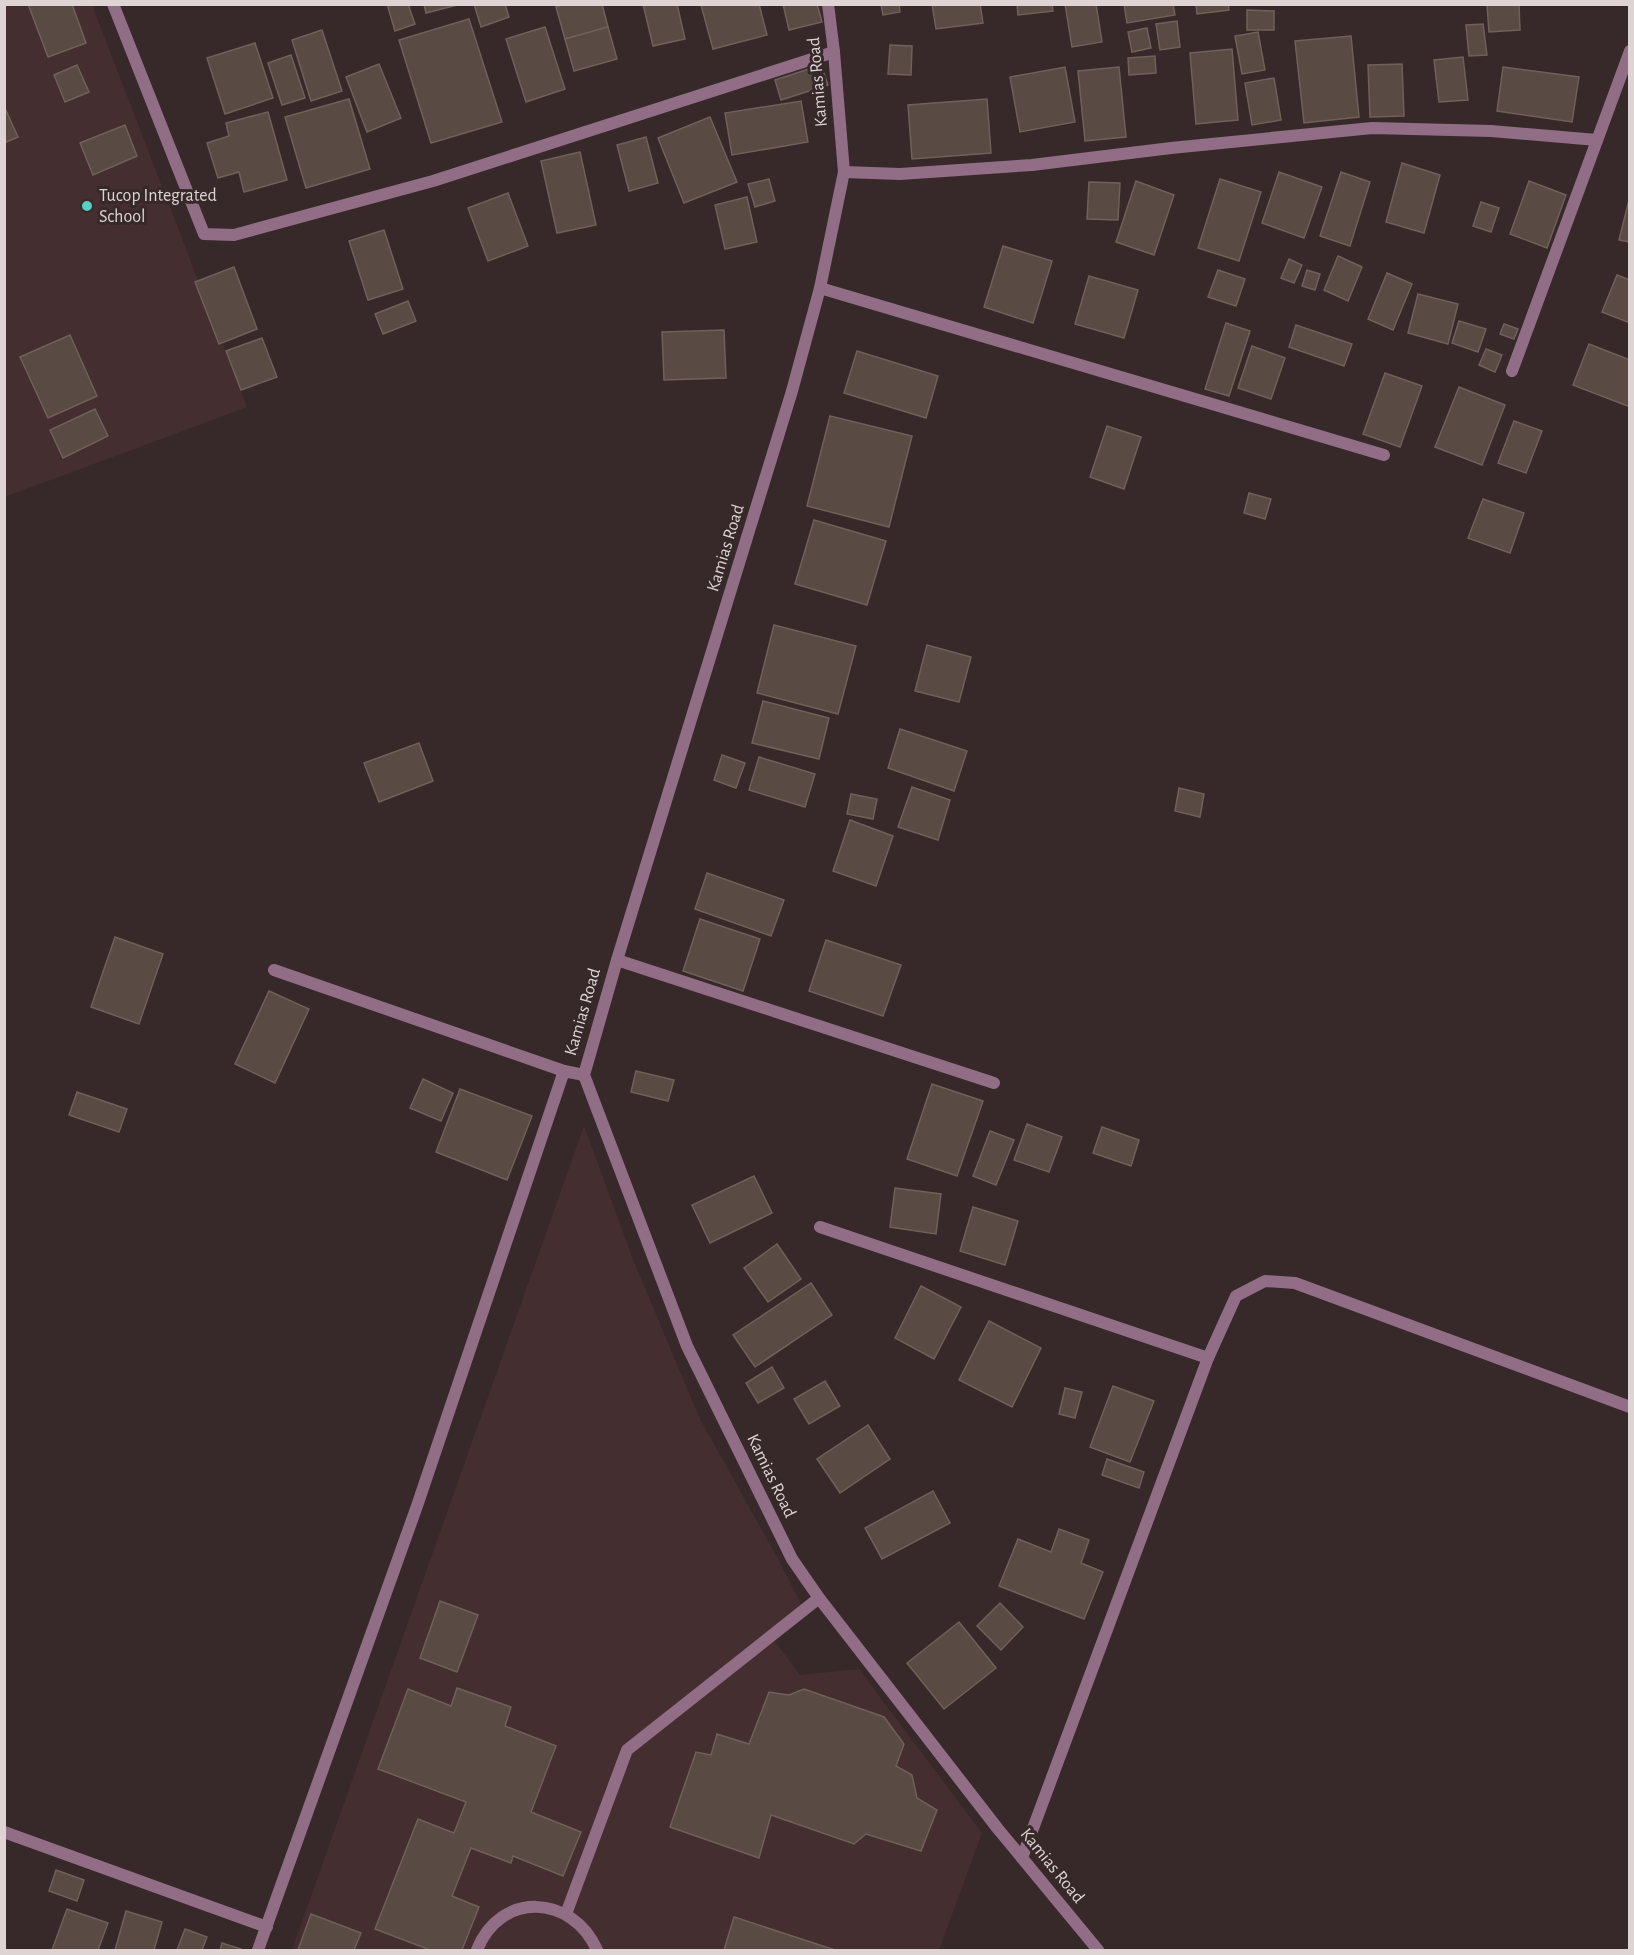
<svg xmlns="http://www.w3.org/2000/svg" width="1634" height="1955" viewBox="0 0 1634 1955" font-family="'Alegreya Sans',sans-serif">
	<rect width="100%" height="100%" fill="#37292a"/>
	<!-- built -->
	<g fill="#442e30">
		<polygon points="5,5 92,5 247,407 5,497"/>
		<polygon points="584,1126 634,1262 700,1419 778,1559 801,1604 770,1635 800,1675 859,1669 982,1833 939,1950 292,1950"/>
	</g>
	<!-- building -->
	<g fill="#594b44" stroke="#6f6059" stroke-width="1.5">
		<polygon points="28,4 72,4 86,43 48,57"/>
		<polygon points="387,4 408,4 415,24 395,31"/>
		<polygon points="424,4 461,4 426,13"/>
		<polygon points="474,4 505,4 509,17 481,27"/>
		<polygon points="564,4 602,4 608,27 565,39 556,7"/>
		<polygon points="643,4 677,4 685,39 653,46"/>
		<polygon points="759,4 767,35 713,49 701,5"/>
		<polygon points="783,4 817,4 822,22 789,30"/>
		<polygon points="881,4 899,4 900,12 883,15"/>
		<polygon points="932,4 980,4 983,23 936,29"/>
		<polygon points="1017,4 1052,4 1053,11 1018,15"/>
		<polygon points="1065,4 1096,4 1102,42 1072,47"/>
		<polygon points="1124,4 1173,4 1175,15 1127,23"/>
		<polygon points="1196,4 1228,4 1229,10 1197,14"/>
		<polygon points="1487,4 1519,4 1520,30 1489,32"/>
		<polygon points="1247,10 1274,11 1274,30 1247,30"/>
		<polygon points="469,19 502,122 431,143 399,40"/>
		<polygon points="1177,21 1180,47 1160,50 1156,24"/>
		<polygon points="1483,24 1487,55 1469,56 1466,25"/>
		<polygon points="545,27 565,89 526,102 506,39"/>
		<polygon points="608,27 617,59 574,71 565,39"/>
		<polygon points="1147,28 1151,48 1132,52 1128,32"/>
		<polygon points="322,30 342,91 311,101 292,40"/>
		<polygon points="1258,32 1265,70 1242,74 1235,36"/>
		<polygon points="1351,36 1359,117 1304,123 1295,41"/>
		<polygon points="255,43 273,98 225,114 207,58"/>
		<polygon points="890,45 912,46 911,75 888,74"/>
		<polygon points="1232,49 1238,120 1196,124 1190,53"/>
		<polygon points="291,55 305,98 282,105 268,63"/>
		<polygon points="1155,56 1156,73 1129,75 1128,58"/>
		<polygon points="1463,57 1468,100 1439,102 1434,60"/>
		<polygon points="379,64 401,118 367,132 346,77"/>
		<polygon points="1402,64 1404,116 1370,117 1368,65"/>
		<polygon points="77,65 89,92 65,102 54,75"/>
		<polygon points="821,65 828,85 781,100 775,80"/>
		<polygon points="1065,67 1075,122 1020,132 1010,77"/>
		<polygon points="1119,67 1126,137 1085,141 1078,71"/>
		<polygon points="1503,67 1579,77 1572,122 1497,111"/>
		<polygon points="1274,78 1281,120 1252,125 1245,83"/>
		<polygon points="349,99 370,169 306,188 285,117"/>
		<polygon points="987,99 991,153 912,159 908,105"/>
		<polygon points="801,101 808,142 732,155 725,113"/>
		<polygon points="4,106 18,137 4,143"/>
		<polygon points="268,112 287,180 244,192 239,172 218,178 207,143 229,136 226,123"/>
		<polygon points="710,117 737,182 684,203 658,138"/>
		<polygon points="125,125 137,156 93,175 80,143"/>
		<polygon points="646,137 658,183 629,191 617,145"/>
		<polygon points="580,152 596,225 557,233 541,161"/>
		<polygon points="1402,163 1440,175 1424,233 1386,222"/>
		<polygon points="1279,172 1322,187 1304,238 1262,223"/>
		<polygon points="1341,172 1370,182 1350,246 1320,236"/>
		<polygon points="769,179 775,201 755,207 748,184"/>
		<polygon points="1220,179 1261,192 1239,261 1198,248"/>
		<polygon points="1136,181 1174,195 1154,255 1116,242"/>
		<polygon points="1529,181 1566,195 1547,248 1510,234"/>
		<polygon points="1089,182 1120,183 1118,220 1087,219"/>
		<polygon points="508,193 528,246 488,261 468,208"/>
		<polygon points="1630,196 1630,242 1619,240"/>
		<polygon points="747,197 757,242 725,249 715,205"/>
		<polygon points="1481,202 1499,208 1491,232 1473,226"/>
		<polygon points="384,230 403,289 368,300 349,241"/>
		<polygon points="1003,246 1052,261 1033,323 984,307"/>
		<polygon points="1338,256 1362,267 1348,301 1324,290"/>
		<polygon points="1289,259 1302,265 1294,283 1281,278"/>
		<polygon points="234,267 257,329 219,344 195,282"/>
		<polygon points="1218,270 1245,279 1236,306 1208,297"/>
		<polygon points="1307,270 1320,274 1315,290 1302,286"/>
		<polygon points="1387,273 1412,284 1393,330 1368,319"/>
		<polygon points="1617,275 1630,280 1630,323 1602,312"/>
		<polygon points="1089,276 1138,290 1124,338 1075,324"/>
		<polygon points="1418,294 1458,304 1448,344 1408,333"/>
		<polygon points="408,301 416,321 383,334 375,314"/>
		<polygon points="1459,321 1486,329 1478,352 1452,343"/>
		<polygon points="1226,323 1250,331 1229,396 1205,389"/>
		<polygon points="1504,324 1518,329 1514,339 1500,334"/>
		<polygon points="1296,325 1352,344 1344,366 1289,347"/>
		<polygon points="724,330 726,378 664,380 662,332"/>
		<polygon points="70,335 97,396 48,418 20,357"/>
		<polygon points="262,338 277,377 241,390 226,351"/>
		<polygon points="1589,344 1630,360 1630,407 1573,385"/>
		<polygon points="1252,346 1285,358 1271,399 1238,388"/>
		<polygon points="1486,349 1502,355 1495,372 1479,365"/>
		<polygon points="857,351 938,376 926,418 844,393"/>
		<polygon points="1385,373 1422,386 1400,447 1363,434"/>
		<polygon points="1459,387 1505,405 1482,465 1435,447"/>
		<polygon points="95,409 108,436 63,458 50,430"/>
		<polygon points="830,416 912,436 889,527 807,506"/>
		<polygon points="1514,421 1542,431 1526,473 1498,463"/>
		<polygon points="1107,426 1141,437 1124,489 1090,477"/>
		<polygon points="1249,493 1271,499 1265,519 1244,513"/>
		<polygon points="1483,499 1524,513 1510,553 1468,538"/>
		<polygon points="814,520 886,541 867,605 795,584"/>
		<polygon points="774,625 856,646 838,714 757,693"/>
		<polygon points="927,645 971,657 959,702 915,691"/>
		<polygon points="763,701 829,718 819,759 752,743"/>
		<polygon points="900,729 967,751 954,791 888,768"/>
		<polygon points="419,743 433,781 379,802 364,763"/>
		<polygon points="722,755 745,763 736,788 714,780"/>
		<polygon points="759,757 815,774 805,807 749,790"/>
		<polygon points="912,787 950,800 938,840 898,827"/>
		<polygon points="1179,788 1204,794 1200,817 1175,811"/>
		<polygon points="851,794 877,799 873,819 847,814"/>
		<polygon points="850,820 893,836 876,886 833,871"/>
		<polygon points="707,873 784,900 771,936 695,909"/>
		<polygon points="700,919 760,939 743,991 683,971"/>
		<polygon points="115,937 163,954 139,1024 91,1007"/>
		<polygon points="826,940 901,965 883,1016 809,991"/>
		<polygon points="269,991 309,1009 275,1083 235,1064"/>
		<polygon points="636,1071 674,1080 668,1101 631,1092"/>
		<polygon points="423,1079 453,1093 441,1121 410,1108"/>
		<polygon points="932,1084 983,1101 957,1176 907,1159"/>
		<polygon points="460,1089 532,1116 507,1180 436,1152"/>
		<polygon points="77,1092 127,1109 119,1132 69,1115"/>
		<polygon points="1027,1124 1062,1137 1049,1172 1014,1160"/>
		<polygon points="1102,1127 1139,1140 1131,1166 1093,1153"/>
		<polygon points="990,1131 1014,1140 996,1185 973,1176"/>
		<polygon points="754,1176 772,1213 710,1243 692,1205"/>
		<polygon points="895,1188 941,1194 936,1234 890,1227"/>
		<polygon points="973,1207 1018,1221 1005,1265 960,1251"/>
		<polygon points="777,1244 801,1279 768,1302 744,1268"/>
		<polygon points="811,1283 832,1315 755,1367 733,1335"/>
		<polygon points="921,1286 961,1307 934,1359 895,1338"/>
		<polygon points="989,1321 1041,1348 1012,1407 959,1380"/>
		<polygon points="772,1367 784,1388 758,1403 746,1383"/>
		<polygon points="825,1381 840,1406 809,1424 794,1399"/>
		<polygon points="1113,1386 1154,1401 1130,1462 1090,1447"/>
		<polygon points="1065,1388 1082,1392 1075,1418 1059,1414"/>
		<polygon points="868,1425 890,1459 840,1493 817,1459"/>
		<polygon points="1107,1459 1144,1472 1139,1488 1102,1475"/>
		<polygon points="933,1491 950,1523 882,1559 865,1528"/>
		<polygon points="1059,1529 1089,1540 1081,1563 1103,1572 1084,1619 999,1586 1018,1539 1051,1552"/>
		<polygon points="440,1601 478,1615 457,1672 420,1658"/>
		<polygon points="1000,1603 1023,1627 1001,1650 977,1626"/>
		<polygon points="959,1622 996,1668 944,1709 907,1663"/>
		<polygon points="457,1688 511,1707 505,1726 556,1746 531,1812 581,1832 563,1876 513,1856 511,1863 471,1848 452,1896 479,1907 462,1950 430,1950 375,1929 418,1819 454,1833 466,1802 378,1769 408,1689 451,1706"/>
		<polygon points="804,1689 884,1717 904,1744 896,1766 912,1775 917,1798 937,1810 921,1851 866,1834 854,1844 771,1815 759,1858 670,1827 696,1752 711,1755 717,1734 749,1744 769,1692 789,1695"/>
		<polygon points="56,1870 84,1880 77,1901 49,1891"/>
		<polygon points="67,1909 108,1923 98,1950 52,1950"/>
		<polygon points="126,1911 162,1922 154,1950 115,1950"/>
		<polygon points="311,1914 361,1933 354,1950 298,1950"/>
		<polygon points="734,1917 835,1950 724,1950"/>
		<polygon points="185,1929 207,1937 202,1950 177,1950"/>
		<polygon points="222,1943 241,1949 241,1950 220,1950"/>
	</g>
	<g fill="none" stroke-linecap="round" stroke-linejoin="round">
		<!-- lane -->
		<g stroke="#916e86" stroke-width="12">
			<polyline points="566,1914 627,1750 819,1598"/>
			<path d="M 477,1950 C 500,1891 572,1894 597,1950"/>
		</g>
		<!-- street -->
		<g stroke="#916e86" stroke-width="12">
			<polyline points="113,4 204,234 234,235 433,181 834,52"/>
			<polyline points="828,4 834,52 844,172 820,288 792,391 617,960 584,1075 687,1346 792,1559 819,1598 998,1829 1098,1950"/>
			<polyline points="844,172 900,174 1032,165 1171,148 1372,128 1491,131 1597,140"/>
			<polyline points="820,288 1384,455"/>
			<polyline points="1512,371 1630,51"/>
			<polyline points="617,960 994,1083"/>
			<polyline points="274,970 564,1071"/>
			<polyline points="820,1227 1208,1358"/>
			<polyline points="4,1832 267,1927"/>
			<polyline points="1022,1858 1208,1358 1236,1296 1265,1281 1295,1283 1630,1407"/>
			<polyline points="258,1950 417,1506 564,1071 584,1075"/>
		</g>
	</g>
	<!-- markers -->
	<circle fill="#57cec1" stroke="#37292a" stroke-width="2" cx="87" cy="206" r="6"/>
	<g text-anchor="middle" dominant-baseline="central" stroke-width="6" stroke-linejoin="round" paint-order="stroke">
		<!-- street labels -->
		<g font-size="18" fill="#ded4d4" stroke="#37292a">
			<text transform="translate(818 82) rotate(-95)">Kamias Road</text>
			<text transform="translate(726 548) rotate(-73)">Kamias Road</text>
			<text transform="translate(583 1012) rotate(-74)">Kamias Road</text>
			<text transform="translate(771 1476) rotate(64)">Kamias Road</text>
			<text transform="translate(1052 1866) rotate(51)">Kamias Road</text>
		</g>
		<!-- poi labels -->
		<g font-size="18" fill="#ded4d4" stroke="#37292a" text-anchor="start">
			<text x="99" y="196">Tucop Integrated<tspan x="99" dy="21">School</tspan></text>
		</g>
	</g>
	<!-- border -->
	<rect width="1634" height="1955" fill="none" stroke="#ded4d4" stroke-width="12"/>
</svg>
